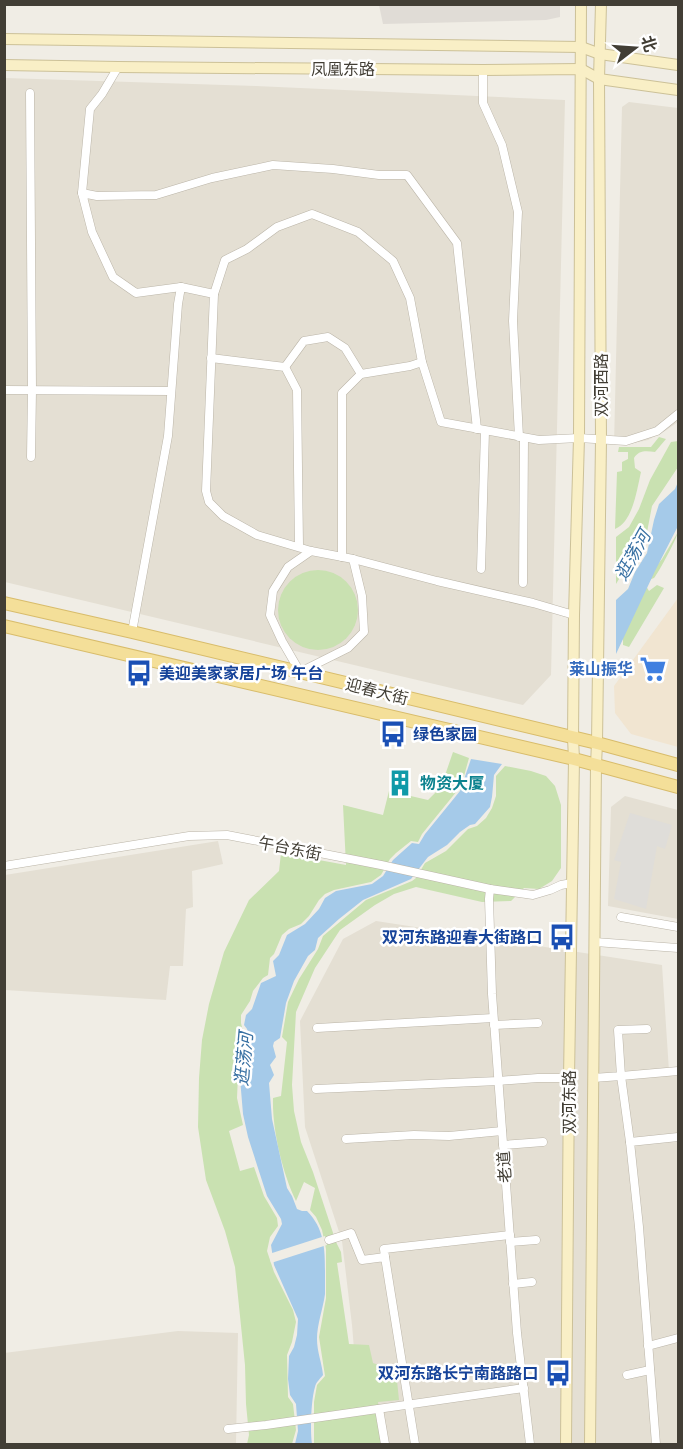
<svg xmlns="http://www.w3.org/2000/svg" width="683" height="1449" viewBox="0 0 683 1449" font-family="'Golos Text','Noto Sans SC',sans-serif">
	<rect width="100%" height="100%" fill="#f0ede5"/>
	<!-- residential -->
	<g fill="#e4dfd3">
		<polygon points="5,78 256,86 565,100 551,675 523,705 5,582"/>
		<polygon points="629,102 678,108 678,422 665,431 648,440 634,443 614,445 622,107"/>
		<polygon points="625,796 678,810 678,919 608,906 611,807"/>
		<polygon points="218,841 223,864 192,871 193,907 186,909 183,966 170,966 166,1000 5,990 5,875"/>
		<polygon points="376,921 662,965 669,1071 678,1071 678,1444 355,1444 356,1373 352,1325 342,1241 305,1127 300,1021 343,939"/>
		<polygon points="178,1331 238,1333 236,1444 5,1444 4,1353"/>
	</g>
	<!-- commercial -->
	<polygon fill="#f1e5d1" points="678,598 678,747 631,734 615,713 614,686"/>
	<!-- industrial -->
	<polygon fill="#e0dcd6" points="379,5 560,5 560,17 546,20 383,24"/>
	<!-- green -->
	<g fill="#c9e1b1">
		<path d="M 659,437 L 666,439 L 655,452 C 646,451 639,450 634,458 L 635,468 L 641,472 C 637,489 633,522 615,529 L 617,472 L 622,471 L 622,462 L 628,459 L 628,452 L 618,452 L 619,447 L 651,447 Z"/>
		<polygon points="678,441 678,467 652,506 644,548 627,582 622,574 616,584 616,537 629,527 639,509 650,480 671,442"/>
		<path d="M 678,532 C 677,538 658,574 654,578 C 652,579 651,579 649,580 L 646,586 L 649,591 L 657,585 L 664,588 L 629,647 L 623,645 L 623,631 L 642,584 L 662,559 Z"/>
		<circle cx="318" cy="610" r="40"/>
		<polygon points="453,752 469,758 464,776 457,791 422,834 418,842 411,841 396,853 390,859 381,875 371,882 334,890 325,894 319,900 309,916 301,924 289,929 282,935 274,954 270,958 268,975 263,978 253,991 250,1001 241,1015 241,1023 244,1036 242,1044 242,1058 238,1075 237,1098 243,1125 229,1131 240,1171 254,1167 264,1196 277,1218 278,1226 270,1237 267,1251 274,1272 293,1310 296,1322 292,1342 287,1355 288,1397 293,1404 296,1430 292,1444 247,1444 249,1435 246,1404 245,1365 235,1267 225,1231 206,1180 198,1127 199,1078 202,1040 209,1004 224,952 249,900 279,871 281,853 346,865 343,805 383,815 389,791 428,800 441,787"/>
		<path d="M 505,766 L 531,771 L 546,776 L 555,786 L 561,805 L 561,868 L 552,881 L 539,889 L 524,888 L 511,901 L 482,902 L 416,887 L 394,894 L 375,905 L 340,930 L 315,968 L 296,1012 L 292,1085 L 294,1111 L 301,1142 L 313,1172 L 336,1242 L 341,1252 L 342,1262 L 337,1263 L 349,1344 L 369,1345 L 373,1363 L 396,1371 L 399,1400 L 378,1402 L 383,1444 L 314,1444 L 314,1402 L 317,1385 L 325,1376 L 319,1337 L 326,1298 L 326,1249 L 322,1230 L 316,1217 L 310,1210 L 315,1188 L 304,1182 L 296,1201 C 282,1172 272,1129 273,1098 L 281,1096 L 287,1042 L 282,1037 L 288,1002 L 299,979 L 318,949 L 323,936 L 366,900 L 412,881 L 416,878 L 425,863 L 446,851 L 468,829 L 477,826 L 486,818 L 492,808 L 496,796 L 496,776 Z"/>
	</g>
	<!-- parking -->
	<polygon fill="#dfddd9" points="630,813 672,825 665,849 657,846 646,909 614,899 621,862 614,860"/>
	<!-- water -->
	<g fill="#a5cae9">
		<polygon points="678,482 678,526 655,571 616,654 616,600 628,589 635,572 647,553 654,520 659,504 675,489"/>
		<path d="M 471,759 L 502,764 L 494,775 L 492,797 L 490,807 L 475,824 L 470,825 L 460,832 L 447,845 L 428,857 L 411,879 L 363,900 L 339,919 L 318,938 L 315,950 L 308,956 L 294,981 L 286,1003 L 280,1038 L 274,1042 L 273,1046 L 276,1057 L 270,1065 L 274,1075 L 269,1083 L 272,1119 L 287,1188 L 292,1196 L 297,1209 L 302,1211 L 307,1211 C 324,1228 325,1248 325,1271 C 325,1278 325,1286 325,1294 C 323,1309 317,1324 317,1339 C 317,1352 322,1363 323,1375 C 320,1379 316,1382 315,1387 C 311,1400 310,1431 312,1444 L 295,1444 L 298,1431 L 296,1404 L 290,1395 L 288,1379 L 289,1356 L 294,1347 L 297,1335 L 298,1319 L 274,1265 L 271,1245 L 282,1224 L 281,1219 L 267,1196 L 248,1137 L 243,1114 L 240,1078 L 246,1068 L 248,1056 L 246,1044 L 250,1041 L 247,1029 L 244,1025 L 246,1015 L 252,1009 L 261,983 L 276,976 L 273,961 L 279,955 L 287,935 L 305,924 L 319,909 L 325,898 L 336,891 L 372,884 L 383,876 L 393,860 L 412,843 L 419,844 L 425,834 L 460,791 Z"/>
	</g>
	<!-- pier -->
	<polygon fill="#f0ede5" points="325,1236 327,1245 271,1263 269,1254"/>
	<g fill="none" stroke-linecap="round" stroke-linejoin="round">
		<!-- street casing -->
		<g stroke="#bbb5a8" stroke-width="9">
			<g id="street">
				<polyline points="483,70 483,103 502,145 518,212 513,321 519,437"/>
				<polyline points="30,93 32,390 31,457"/>
				<polyline points="82,193 90,109 102,94 118,67"/>
				<polyline points="181,287 136,293 113,277 92,232 82,193 97,196 156,195 212,178 273,165 333,169 379,175 407,175 457,243 477,429"/>
				<polyline points="214,294 225,260 247,249 277,227 312,214 358,232 393,261 410,298 422,362"/>
				<polyline points="211,358 285,367 297,390 299,546"/>
				<polyline points="285,367 304,341 328,337 345,348 361,374"/>
				<polyline points="4,390 171,391"/>
				<polyline points="311,551 288,567 273,591 270,615 282,641 300,672 348,648 364,632 362,596 353,559"/>
				<polyline points="342,557 342,393 361,374 410,366 422,362 441,422 539,440 579,438 626,441 657,431 678,414"/>
				<polyline points="481,569 485,431"/>
				<polyline points="523,583 524,438"/>
				<polyline points="132,632 168,436 178,304 181,287 214,294 206,491 209,502 223,516 257,535 311,551 353,559 437,581 533,603 574,615"/>
				<polyline points="4,866 189,836 227,835 381,865 490,889 533,895 550,890 561,885 572,883"/>
				<polyline points="490,889 489,899 492,994 517,1333 530,1444"/>
				<polyline points="621,917 678,927"/>
				<polyline points="595,942 678,948"/>
				<polyline points="494,1025 538,1023"/>
				<polyline points="317,1028 493,1018"/>
				<polyline points="593,1078 621,1076 618,1030 647,1029"/>
				<polyline points="316,1089 498,1081 538,1078 569,1078"/>
				<polyline points="346,1139 414,1135 449,1136 502,1131"/>
				<polyline points="630,1142 621,1076 678,1071"/>
				<polyline points="503,1145 543,1142"/>
				<polyline points="329,1240 351,1233 362,1260 385,1257 415,1444"/>
				<polyline points="510,1242 536,1240"/>
				<polyline points="385,1257 384,1249 510,1235"/>
				<polyline points="513,1284 532,1282"/>
				<polyline points="648,1346 678,1338"/>
				<polyline points="627,1375 650,1370"/>
				<polyline points="379,1409 385,1444"/>
				<polyline points="228,1429 266,1425 524,1388"/>
				<polyline points="656,1444 639,1227 630,1142 678,1137"/>
			</g>
		</g>
		<!-- secondary casing -->
		<g stroke="#ccc198" stroke-width="12">
			<g id="secondary">
				<polyline points="4,39 581,47 600,54 678,65"/>
				<polyline points="4,65 118,67 483,70 581,69 599,79 678,90"/>
				<polyline points="566,1444 569,1078 574,759 573,738 574,615 579,438 581,4"/>
				<polyline points="590,1444 596,765 597,743 601,440 599,79 601,4"/>
			</g>
		</g>
		<!-- primary casing -->
		<g stroke="#d8bc6b" stroke-width="14">
			<g id="primary">
				<polyline points="4,603 132,632 597,743 678,765"/>
				<polyline points="4,626 574,759 678,787"/>
			</g>
		</g>
		<!-- street -->
		<use href="#street" stroke="#fff" stroke-width="8"/>
		<!-- secondary -->
		<use href="#secondary" stroke="#f9efc6" stroke-width="10"/>
		<!-- primary -->
		<use href="#primary" stroke="#f4df99" stroke-width="12"/>
	</g>
	<!-- icons -->
	<defs>
		<g id="supermarket-bare" transform="scale(2.07)"><path d="M-6-5.5h2.5l.6 2H6L4.5 2H-2.5L-4.4-4H-6ZM-1.5 3.2a1.3 1.3 0 1 0 .1 0ZM3 3.2a1.3 1.3 0 1 0 .1 0Z" fill="#3f7fe0" stroke="#fff" stroke-width="2.5" paint-order="stroke"/></g>
		<g id="bus-bare" transform="scale(2.07)"><path d="M-5-6H5V4H4V6H2V4H-2V6H-4V4H-5ZM-3.5-4V0h7V-4ZM-3.5 1.2v1.5H-2V1.2ZM2 1.2v1.5H3.5V1.2Z" fill="#1a4fb4" stroke="#fff" stroke-width="2.5" paint-order="stroke"/></g>
		<g id="building-bare" transform="scale(2.07)"><path d="M-4-6H4V6H1V3H-1V6H-4ZM-2.5-4.3h1.7v1.8h-1.7ZM.8-4.3h1.7v1.8H.8ZM-2.5-1h1.7V.8h-1.7ZM.8-1h1.7V.8H.8Z" fill="#0f9aa8" stroke="#fff" stroke-width="2.5" paint-order="stroke"/></g>
	</defs>
	<g fill-rule="evenodd">
		<use href="#supermarket-bare" x="653" y="669"/>
		<use href="#bus-bare" x="139" y="673"/>
		<use href="#bus-bare" x="393" y="734"/>
		<use href="#building-bare" x="400" y="783"/>
		<use href="#bus-bare" x="562" y="937"/>
		<use href="#bus-bare" x="558" y="1373"/>
	</g>
	<g text-anchor="middle" dominant-baseline="central" stroke-width="5" stroke-linejoin="round" paint-order="stroke">
		<!-- street labels -->
		<g font-size="16" fill="#423e35" stroke="#fff">
			<text x="343" y="69">凤凰东路</text>
			<text transform="translate(601 385) rotate(-90)">双河西路</text>
			<text transform="translate(377 691) rotate(14)">迎春大街</text>
			<text transform="translate(290 848) rotate(11)">午台东街</text>
			<text transform="translate(569 1102) rotate(-90)">双河东路</text>
			<text transform="translate(504 1167) rotate(-94)">老道</text>
		</g>
		<!-- shop labels -->
		<g font-size="16" font-weight="bold" fill="#366cbe" stroke="#fff" text-anchor="end">
			<text x="633" y="669">莱山振华</text>
		</g>
		<!-- transit labels -->
		<g font-size="16" font-weight="bold" fill="#164399" stroke="#fff" text-anchor="start">
			<text x="159" y="673">美迎美家家居广场 午台</text>
			<text x="413" y="734">绿色家园</text>
			<text x="542" y="937" text-anchor="end">双河东路迎春大街路口</text>
			<text x="538" y="1373" text-anchor="end">双河东路长宁南路路口</text>
		</g>
		<!-- culture labels -->
		<g font-size="16" font-weight="bold" fill="#0d838f" stroke="#fff" text-anchor="start">
			<text x="420" y="783">物资大厦</text>
		</g>
		<!-- water labels -->
		<g font-size="18" font-style="italic" fill="#3971a3" stroke="#fff">
			<text transform="translate(632 555) rotate(-61)">逛荡河</text>
			<text transform="translate(243 1059) rotate(-85)">逛荡河</text>
		</g>
	</g>
	<!-- border -->
	<rect width="683" height="1449" fill="none" stroke="#423e35" stroke-width="12"/>
	<!-- north arrow -->
	<g transform="translate(635 48) rotate(73)" stroke="#ffffff" stroke-width="4.5" paint-order="stroke">
	<path d="M0-4.5L10 22L0 15L-10 22Z" fill="#423e35"/>
	<text y="-9" font-size="16" font-weight="bold" text-anchor="middle" fill="#423e35">北</text>
	</g>
</svg>
